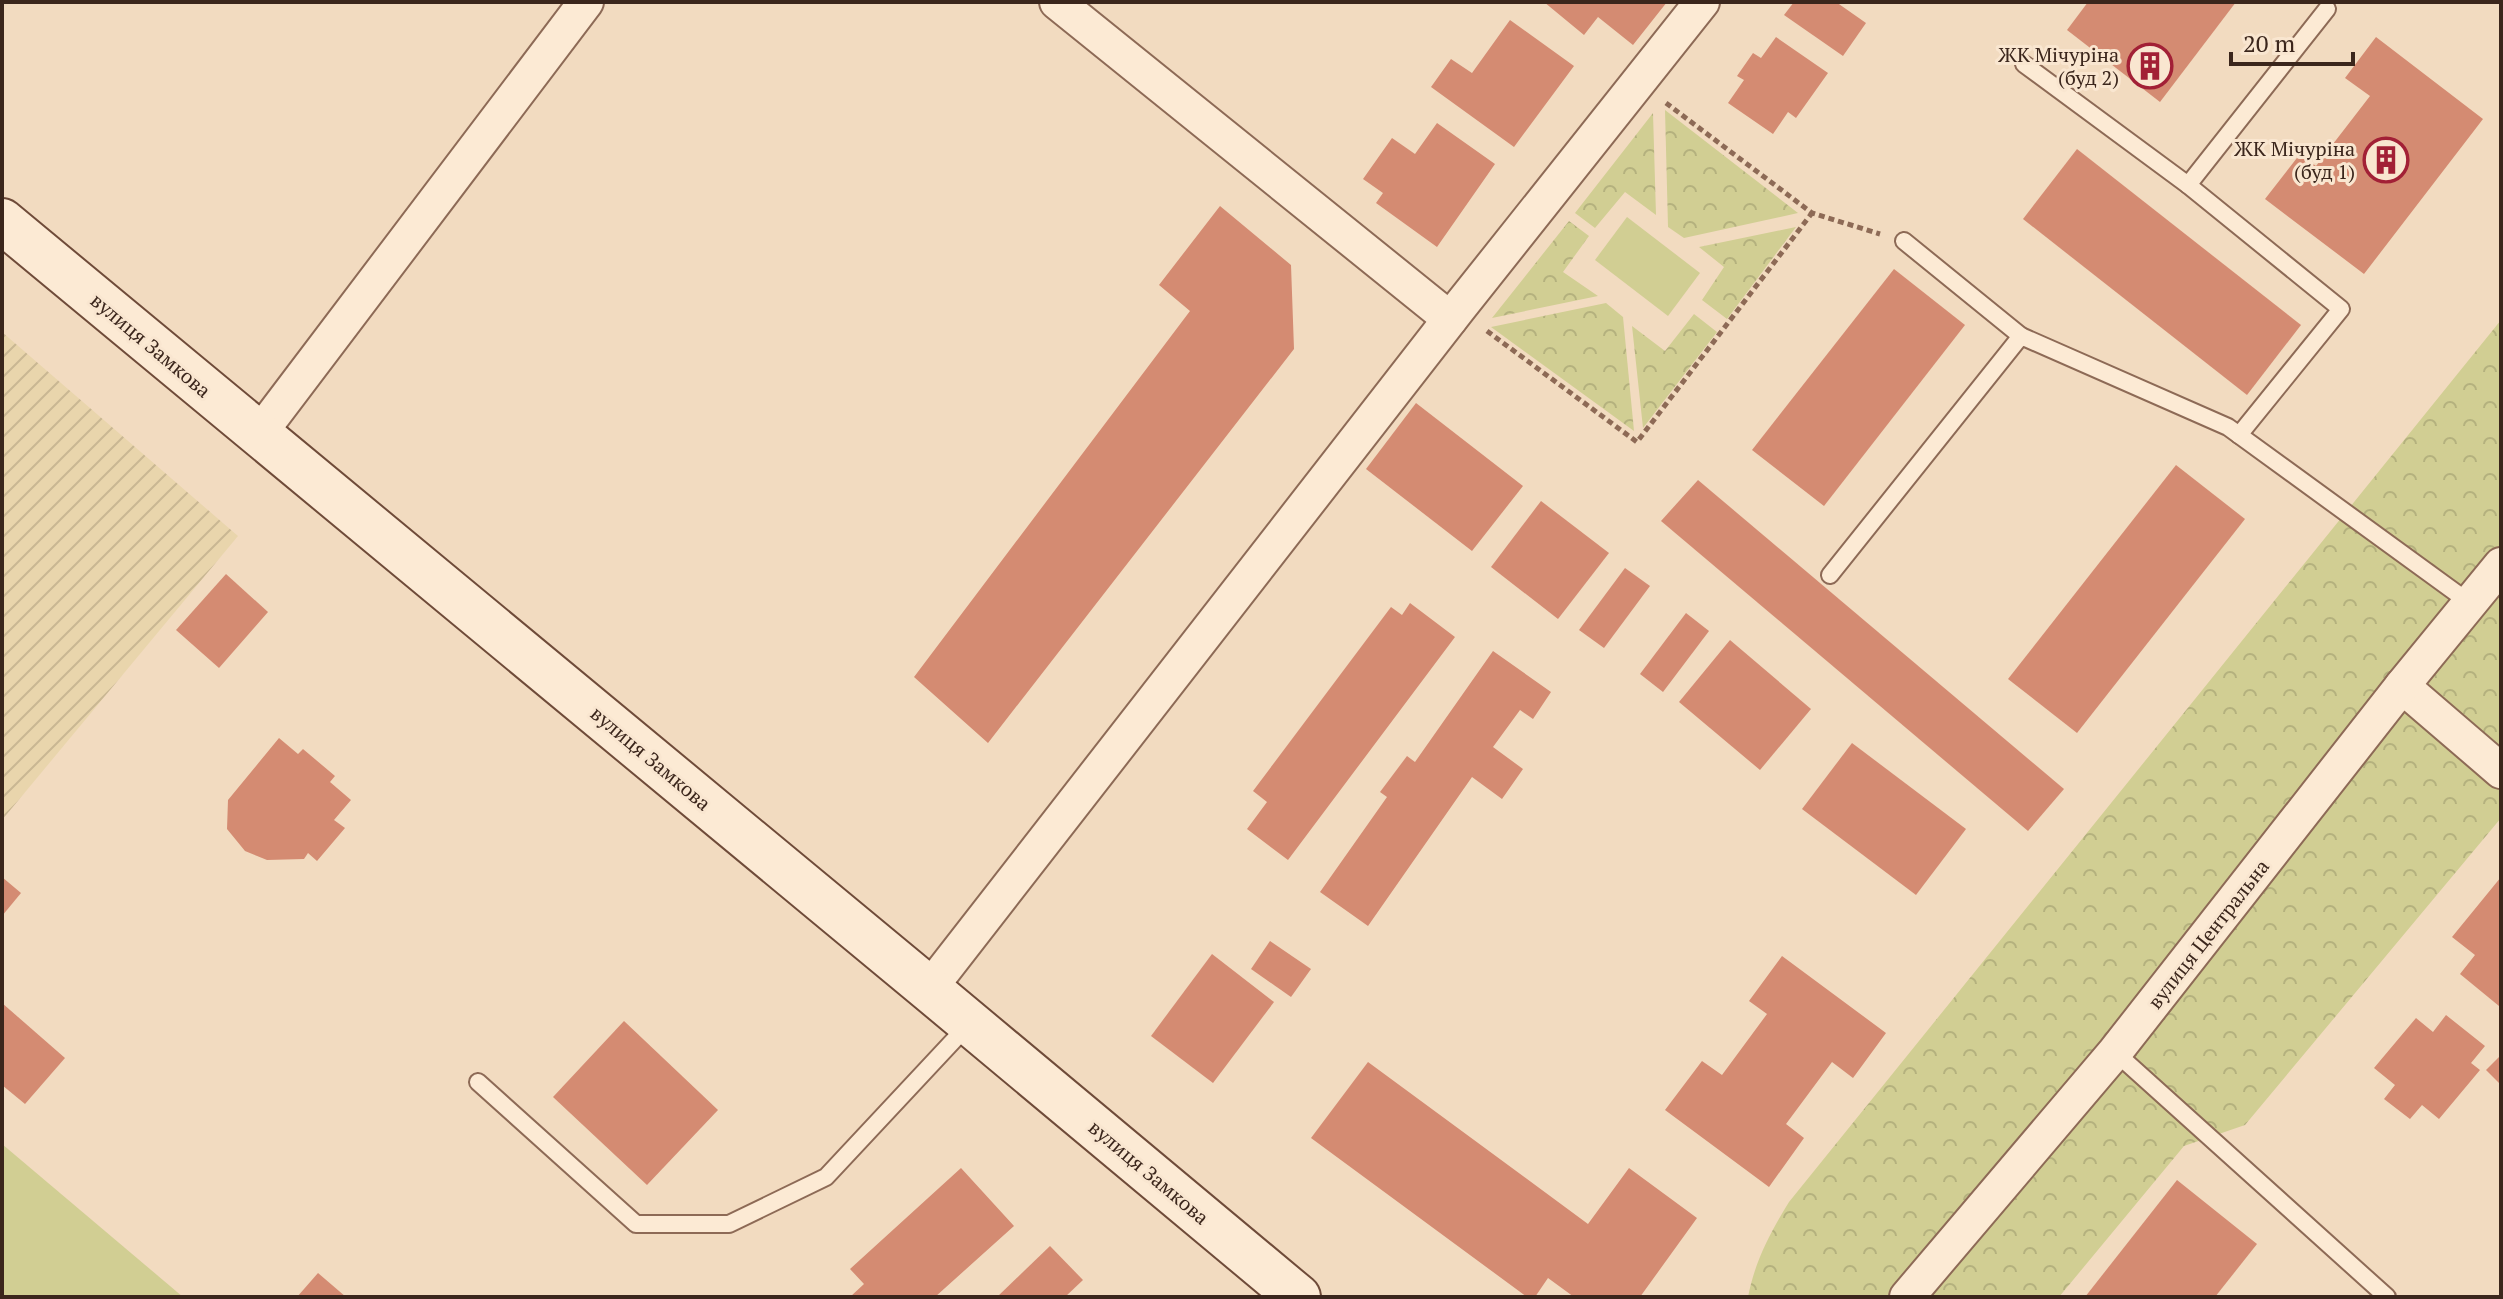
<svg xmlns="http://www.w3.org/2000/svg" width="2503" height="1299" viewBox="0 0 2503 1299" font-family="'PT Serif',serif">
	<defs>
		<pattern id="farmland-furrows" width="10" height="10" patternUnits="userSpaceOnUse" patternTransform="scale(2)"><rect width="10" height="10" fill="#e9d5ac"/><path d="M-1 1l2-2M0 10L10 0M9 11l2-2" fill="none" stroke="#c9b793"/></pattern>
		<pattern id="forest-crowns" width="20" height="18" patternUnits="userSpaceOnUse" patternTransform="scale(2)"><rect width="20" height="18" fill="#d1ce93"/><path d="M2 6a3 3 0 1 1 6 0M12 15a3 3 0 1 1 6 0" fill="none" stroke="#b4b17e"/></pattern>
	</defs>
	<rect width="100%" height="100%" fill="#f2dbc0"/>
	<!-- farmland -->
	<polygon fill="url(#farmland-furrows)" points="2,332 238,536 2,820"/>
	<!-- grass -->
	<g fill="#d1ce93">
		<polygon points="1627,217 1700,273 1668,316 1595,260"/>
		<polygon points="2,1144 183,1297 2,1297"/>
	</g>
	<!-- forest -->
	<g fill="url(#forest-crowns)">
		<polygon points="1665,110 1798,213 1684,238 1668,227"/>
		<polygon points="1653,113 1656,215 1625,192 1595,228 1575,213"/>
		<polygon points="1569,221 1589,236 1563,272 1598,296 1492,318"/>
		<polygon points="1796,227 1727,319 1702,300 1724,267 1699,247"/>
		<polygon points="1606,303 1623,317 1634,431 1491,327"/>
		<polygon points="1694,314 1717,332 1643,428 1632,326 1665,351"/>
		<path d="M 2501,320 L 2501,818 L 2245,1125 L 2184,1146 L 2059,1297 L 1748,1297 C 1755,1261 1770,1233 1789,1202 Z"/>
	</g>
	<!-- building -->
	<g fill="#d48b72">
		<polygon points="1544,2 1667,2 1633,45 1598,17 1584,35"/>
		<polygon points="1794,2 1836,2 1866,23 1843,56 1784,15"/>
		<polygon points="2088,2 2236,2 2160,102 2067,30"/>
		<polygon points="1510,20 1574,66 1514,147 1431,87 1451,59 1472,73"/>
		<polygon points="1776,37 1828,73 1796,118 1788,112 1773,134 1728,103 1744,80 1737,76 1753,53 1761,58"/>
		<polygon points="2376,37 2483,119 2364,274 2265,199 2300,154 2316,166 2370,96 2345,78"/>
		<polygon points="1437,123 1495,164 1437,247 1376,203 1383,193 1363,179 1392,138 1415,154"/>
		<polygon points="2077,149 2301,325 2247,395 2023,219"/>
		<polygon points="1220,206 1291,265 1294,349 988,743 914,677 1190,311 1159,285"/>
		<polygon points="1894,269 1965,325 1824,506 1752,450"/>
		<polygon points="1416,403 1523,486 1472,551 1366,469"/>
		<polygon points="2176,465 2245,519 2077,733 2008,679"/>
		<polygon points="1698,480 2064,789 2028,831 1661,521"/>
		<polygon points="1541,501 1609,553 1558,619 1491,567"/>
		<polygon points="1625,568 1650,586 1604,648 1579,630"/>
		<polygon points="226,574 268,612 219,668 176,630"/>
		<polygon points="1410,603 1455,637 1288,860 1247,829 1267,802 1253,791 1391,607 1402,615"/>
		<polygon points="1686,613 1709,631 1663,692 1640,674"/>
		<polygon points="1730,640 1811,709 1760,770 1679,702"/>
		<polygon points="1493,651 1551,692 1533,719 1520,710 1493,747 1523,769 1502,799 1472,777 1368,926 1320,892 1387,797 1380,792 1407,756 1415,762"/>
		<polygon points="279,738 298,754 303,749 335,776 330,782 351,800 334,820 345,828 317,861 308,853 304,859 267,860 245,851 227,829 228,800"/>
		<polygon points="1852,743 1966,829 1916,895 1802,809"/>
		<polygon points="2,877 21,893 2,916"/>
		<polygon points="2501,877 2501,1004 2499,1006 2460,974 2475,955 2452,937"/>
		<polygon points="1270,941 1311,969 1291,997 1251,969"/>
		<polygon points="1212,954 1274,1002 1213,1083 1151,1036"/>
		<polygon points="1782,956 1886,1033 1853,1078 1832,1062 1786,1124 1804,1138 1769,1187 1665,1110 1702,1061 1722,1075 1767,1014 1749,1001"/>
		<polygon points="2,1003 65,1058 25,1104 2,1085"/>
		<polygon points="2446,1015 2485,1046 2471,1063 2480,1070 2439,1119 2422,1105 2410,1119 2384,1099 2395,1085 2374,1068 2416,1018 2433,1032"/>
		<polygon points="624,1021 718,1110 647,1185 553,1097"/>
		<polygon points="2501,1055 2501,1085 2486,1070"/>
		<polygon points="1368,1062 1588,1224 1629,1168 1697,1218 1640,1297 1574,1297 1548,1278 1535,1297 1527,1297 1311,1138"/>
		<polygon points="961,1168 1014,1226 935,1297 850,1297 864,1284 850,1269"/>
		<polygon points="2177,1180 2257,1244 2215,1297 2085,1297"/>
		<polygon points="1050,1246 1083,1280 1065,1297 997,1297"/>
		<polygon points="318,1273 346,1297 297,1297"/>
	</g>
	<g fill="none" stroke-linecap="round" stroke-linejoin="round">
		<!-- lane casing -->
		<g stroke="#8d6a56" stroke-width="20">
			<g id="lane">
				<polyline points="2024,64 2188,185"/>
				<polyline points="1904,241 2021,336"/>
				<polyline points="2239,435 2341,309 2188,185 2327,9"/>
				<polyline points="1830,575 2021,336 2228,427 2470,603"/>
				<polyline points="2115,1052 2387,1297"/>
				<polyline points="478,1082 636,1224 729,1224 826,1177 969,1024"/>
			</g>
		</g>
		<!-- street casing -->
		<g stroke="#8d6a56" stroke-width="38">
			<g id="street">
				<polyline points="1057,2 1450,319"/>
				<polyline points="259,434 586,2"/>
				<polyline points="2402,686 2501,771"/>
				<polyline points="929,989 1458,309 1702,2"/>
				<polyline points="1907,1297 2115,1052 2402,686 2501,565"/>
			</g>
		</g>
		<!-- secondary casing -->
		<g stroke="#6f4b39" stroke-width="48">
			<polyline id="secondary" points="2,221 929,989 1298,1297"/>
		</g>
		<!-- path -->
		<g stroke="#8d6a56" stroke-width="5" stroke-dasharray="6 4" stroke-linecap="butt">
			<polyline points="1666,103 1812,213 1880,234"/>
			<polyline points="1487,331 1637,442 1812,213"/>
		</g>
		<!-- lane -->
		<use href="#lane" stroke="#fcead4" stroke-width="16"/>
		<!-- street -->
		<use href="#street" stroke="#fcead4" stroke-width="34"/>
		<!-- secondary -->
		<use href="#secondary" stroke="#fcead4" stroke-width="44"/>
	</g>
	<!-- icons -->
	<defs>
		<g id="building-ring" transform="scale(2.3)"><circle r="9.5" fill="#f9e6d0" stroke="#a22036" stroke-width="1.5"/><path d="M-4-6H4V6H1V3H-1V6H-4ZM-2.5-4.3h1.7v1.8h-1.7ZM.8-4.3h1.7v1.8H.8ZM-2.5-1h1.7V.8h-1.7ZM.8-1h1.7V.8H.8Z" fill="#a22036"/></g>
	</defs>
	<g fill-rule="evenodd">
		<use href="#building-ring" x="2150" y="66"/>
		<use href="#building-ring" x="2386" y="160"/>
	</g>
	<g text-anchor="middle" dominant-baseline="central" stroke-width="6" stroke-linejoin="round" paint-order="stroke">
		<!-- poi labels -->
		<g font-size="20" fill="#3b261c" stroke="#f9e6d0" text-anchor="end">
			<text x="2119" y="54">ЖК Мічуріна<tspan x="2119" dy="23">(буд 2)</tspan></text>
			<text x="2355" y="148">ЖК Мічуріна<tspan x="2355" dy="23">(буд 1)</tspan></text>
		</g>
		<!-- street labels -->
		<g font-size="20" fill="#3b261c" stroke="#f9e6d0">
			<text transform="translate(151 345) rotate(40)">вулиця Замкова</text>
			<text transform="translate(651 758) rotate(40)">вулиця Замкова</text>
			<text transform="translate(2208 934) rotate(-52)">вулиця Центральна</text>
			<text transform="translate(1149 1172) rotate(40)">вулиця Замкова</text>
		</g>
	</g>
	<!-- border -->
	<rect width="2503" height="1299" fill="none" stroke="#3b261c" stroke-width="8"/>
	<!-- scale -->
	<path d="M2231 52v12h122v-12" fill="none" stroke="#3b261c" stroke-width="4"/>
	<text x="2243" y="52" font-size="24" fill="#3b261c" stroke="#f9e6d0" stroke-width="6" paint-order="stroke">20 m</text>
</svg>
